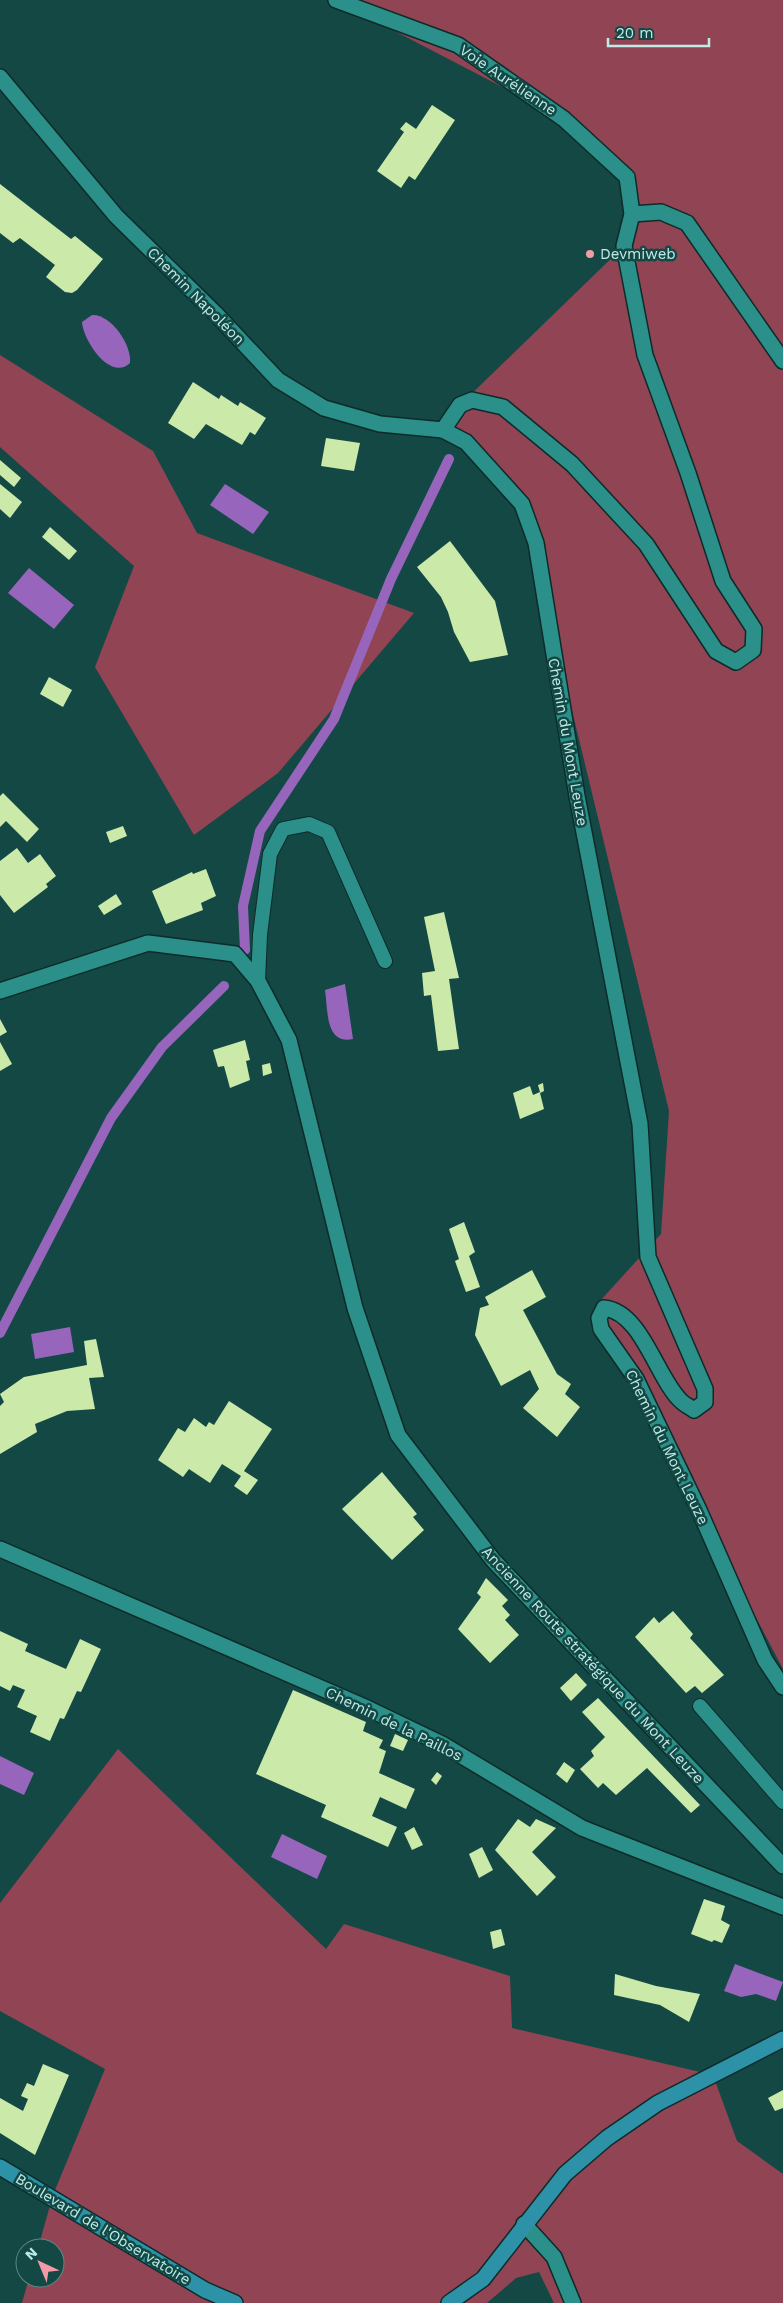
<svg xmlns="http://www.w3.org/2000/svg" width="783" height="2303" viewBox="0 0 783 2303" font-family="'Work Sans',sans-serif">
	<rect width="100%" height="100%" fill="#144845"/>
	<!-- green -->
	<g fill="#914454">
		<polygon points="335,0 783,0 783,1669 595,1311 600,1301 661,1234 669,1111 522,504 443,430 460,405 624,246 627,177 564,119"/>
		<polygon points="0,355 153,451 197,533 414,613 278,773 194,835 95,667 134,566 0,447"/>
		<polygon points="118,1749 326,1949 344,1924 510,1976 512,2028 713,2075 737,2141 783,2174 783,2303 554,2303 539,2272 516,2278 487,2303 22,2303 29,2278 55,2278 55,2248 38,2248 53,2195 105,2069 0,2011 0,1903"/>
	</g>
	<!-- water -->
	<g fill="#9765bc">
		<path d="M 92,315 C 111,314 132,345 130,363 C 110,382 83,340 82,322 Z"/>
		<polygon points="225,484 269,512 253,534 210,505"/>
		<polygon points="29,568 74,605 54,629 8,593"/>
		<path d="M 345,984 L 353,1039 C 325,1045 328,1010 325,990 Z"/>
		<polygon points="70,1327 74,1352 35,1359 31,1334"/>
		<polygon points="0,1756 34,1773 24,1795 0,1784"/>
		<polygon points="282,1834 327,1856 317,1879 271,1857"/>
		<polygon points="735,1964 783,1982 776,2001 756,1994 741,1997 724,1991"/>
	</g>
	<g fill="none" stroke-linecap="round" stroke-linejoin="round">
		<!-- stream -->
		<g stroke="#9765bc" stroke-width="10">
			<polyline points="245,950 243,906 260,831 334,719 391,579 449,459"/>
			<polyline points="0,1333 111,1118 162,1047 224,986"/>
		</g>
	</g>
	<!-- building -->
	<g fill="#cbeaaa">
		<polygon points="432,105 455,120 415,180 409,176 401,188 377,171 404,132 400,129 406,122 416,129"/>
		<polygon points="0,184 71,239 75,236 103,259 77,290 72,293 65,292 46,277 55,265 20,238 13,243 0,233"/>
		<polygon points="193,382 219,399 221,395 238,406 240,402 266,418 255,435 250,432 242,445 206,424 194,439 168,423"/>
		<polygon points="326,438 360,443 354,471 321,466"/>
		<polygon points="0,460 21,478 14,487 0,475"/>
		<polygon points="0,484 22,502 10,518 0,509"/>
		<polygon points="50,527 77,551 69,560 42,537"/>
		<polygon points="450,541 495,601 508,655 470,662 454,632 448,612 441,597 417,567"/>
		<polygon points="49,677 72,690 63,707 40,694"/>
		<polygon points="3,793 39,829 27,842 6,821 0,827 0,796"/>
		<polygon points="123,826 127,836 110,843 106,832"/>
		<polygon points="17,848 28,863 40,854 56,876 46,884 48,887 14,913 0,895 0,861"/>
		<polygon points="206,869 216,896 201,903 203,910 166,924 152,891 192,872 193,874"/>
		<polygon points="116,894 122,904 104,915 98,906"/>
		<polygon points="444,912 459,978 449,979 459,1049 438,1051 431,995 424,996 422,973 435,971 424,917"/>
		<polygon points="0,1019 7,1032 0,1036"/>
		<polygon points="245,1040 250,1060 246,1061 250,1080 230,1088 224,1066 218,1067 213,1050"/>
		<polygon points="0,1042 12,1064 0,1071"/>
		<polygon points="270,1063 272,1073 263,1076 262,1065"/>
		<polygon points="543,1083 544,1091 540,1093 544,1109 520,1119 513,1093 530,1086 533,1095 540,1092 538,1085"/>
		<polygon points="464,1222 475,1252 469,1256 480,1287 466,1292 455,1261 459,1259 449,1229"/>
		<polygon points="532,1270 546,1297 523,1310 557,1374 571,1384 565,1394 580,1407 557,1437 523,1408 539,1389 530,1370 501,1386 475,1335 480,1308 489,1305 485,1297"/>
		<polygon points="96,1339 104,1377 89,1378 95,1409 67,1411 35,1424 37,1432 0,1454 0,1406 4,1402 0,1394 24,1377 87,1365 84,1341"/>
		<polygon points="229,1401 272,1429 244,1471 258,1480 247,1495 234,1486 241,1476 222,1464 210,1483 189,1469 183,1477 158,1460 178,1428 185,1432 194,1418 206,1427 209,1422 214,1425"/>
		<polygon points="382,1472 417,1514 413,1517 424,1530 392,1560 342,1509"/>
		<polygon points="486,1578 508,1600 502,1606 510,1615 505,1620 519,1635 490,1663 458,1629 481,1597 477,1593"/>
		<polygon points="673,1611 693,1634 690,1638 724,1675 702,1693 695,1686 686,1693 635,1637 654,1617 659,1623"/>
		<polygon points="0,1631 28,1644 25,1651 66,1669 80,1639 101,1649 81,1692 77,1691 64,1719 60,1718 50,1741 30,1732 37,1716 17,1707 25,1690 13,1685 10,1691 0,1686"/>
		<polygon points="576,1673 587,1685 571,1701 560,1688"/>
		<polygon points="293,1690 366,1722 363,1731 383,1740 379,1748 386,1751 379,1773 415,1789 406,1809 380,1797 372,1816 397,1827 388,1847 321,1817 326,1805 256,1774"/>
		<polygon points="598,1698 700,1805 691,1813 647,1768 616,1795 603,1783 598,1788 580,1769 594,1756 591,1751 605,1737 582,1712"/>
		<polygon points="395,1734 408,1740 403,1751 390,1746"/>
		<polygon points="564,1762 575,1770 567,1783 556,1774"/>
		<polygon points="437,1772 442,1776 436,1785 431,1780"/>
		<polygon points="518,1819 530,1827 536,1819 556,1828 532,1852 556,1877 537,1896 495,1850"/>
		<polygon points="414,1827 423,1845 412,1850 404,1833"/>
		<polygon points="482,1847 493,1870 479,1878 469,1854"/>
		<polygon points="704,1899 725,1906 721,1920 730,1925 722,1943 714,1940 712,1942 691,1934"/>
		<polygon points="501,1929 505,1945 493,1949 490,1932"/>
		<polygon points="615,1974 656,1986 700,1994 689,2022 660,2005 614,1995"/>
		<polygon points="43,2064 69,2075 35,2155 0,2133 0,2098 23,2111 28,2099 21,2096 27,2083 34,2086"/>
		<polygon points="783,2090 783,2108 775,2111 768,2098"/>
	</g>
	<g fill="none" stroke-linecap="round" stroke-linejoin="round">
		<!-- lane casing -->
		<g stroke="#0d2b29" stroke-width="16">
			<g id="lane">
				<polyline points="258,981 260,935 270,854 283,829 309,824 328,832 385,961"/>
				<polyline points="700,1706 783,1802"/>
			</g>
		</g>
		<!-- street casing -->
		<g stroke="#0d2b29" stroke-width="18">
			<g id="street">
				<path d="M 336,0 L 458,45 L 564,119 L 627,177 L 632,214 L 624,246 L 645,355 L 688,473 L 723,581 L 754,629 L 753,650 L 736,662 L 716,651 L 646,544 L 572,464 L 503,407 L 472,400 L 460,405 L 443,430 L 466,442 L 522,504 L 536,543 L 577,796 L 640,1124 L 648,1257 L 705,1389 L 705,1402 L 694,1410 C 690,1407 685,1405 681,1401 C 656,1377 642,1312 604,1308 L 599,1318 L 601,1329 L 636,1379 L 699,1510 L 765,1660 L 783,1687"/>
				<polyline points="0,77 116,216 215,313 278,380 324,408 380,424 443,430"/>
				<polyline points="632,214 661,212 687,223 783,361"/>
				<polyline points="0,991 148,943 235,954 258,981 289,1040 355,1308 398,1435 493,1560 783,1866"/>
				<polyline points="0,1549 367,1708 442,1744 582,1828 783,1907"/>
				<polyline points="524,2224 554,2257 573,2303"/>
			</g>
		</g>
		<!-- secondary casing -->
		<g stroke="#0d2b29" stroke-width="18">
			<g id="secondary">
				<polyline points="0,2167 205,2290 235,2303"/>
				<polyline points="449,2303 483,2279 565,2174 607,2138 658,2103 783,2039"/>
			</g>
		</g>
		<!-- lane -->
		<use href="#lane" stroke="#2b9089" stroke-width="14"/>
		<!-- street -->
		<use href="#street" stroke="#2b9089" stroke-width="15"/>
		<!-- secondary -->
		<use href="#secondary" stroke="#2d92a7" stroke-width="15"/>
	</g>
	<!-- markers -->
	<circle fill="#f39aa9" stroke="#144845" stroke-width="2" cx="590" cy="254" r="5"/>
	<g text-anchor="middle" dominant-baseline="central" stroke-width="5" stroke-linejoin="round" paint-order="stroke">
		<!-- street labels -->
		<g font-size="15" fill="#c0ece8" stroke="#144845">
			<text transform="translate(508 80) rotate(34)">Voie Aurélienne</text>
			<text transform="translate(196 296) rotate(45)">Chemin Napoléon</text>
			<text transform="translate(568 742) rotate(80)">Chemin du Mont Leuze</text>
			<text transform="translate(667 1447) rotate(64)">Chemin du Mont Leuze</text>
			<text transform="translate(593 1665) rotate(47)">Ancienne Route stratégique du Mont Leuze</text>
			<text transform="translate(394 1724) rotate(26)">Chemin de la Paillos</text>
			<text transform="translate(103 2229) rotate(31)">Boulevard de l'Observatoire</text>
		</g>
		<!-- poi labels -->
		<g font-size="15" fill="#c0ece8" stroke="#144845" text-anchor="start">
			<text x="600" y="254">Devmiweb</text>
		</g>
	</g>
	<!-- north arrow -->
	<g transform="translate(40 2263) rotate(316)"><circle r="24" fill="#144845" stroke="#598a86"/>
	<path d="M0-4L9 19L0 12L-9 19Z" fill="#f39aa9"/>
	<text y="-8" font-size="14" font-weight="bold" text-anchor="middle" fill="#c0ece8">N</text>
	</g>
	<!-- scale -->
	<path d="M608 38v8h101v-8" fill="none" stroke="#c0ece8" stroke-width="2.5"/>
	<text x="616" y="38" font-size="15" fill="#c0ece8" stroke="#144845" stroke-width="4" paint-order="stroke">20 m</text>
</svg>
